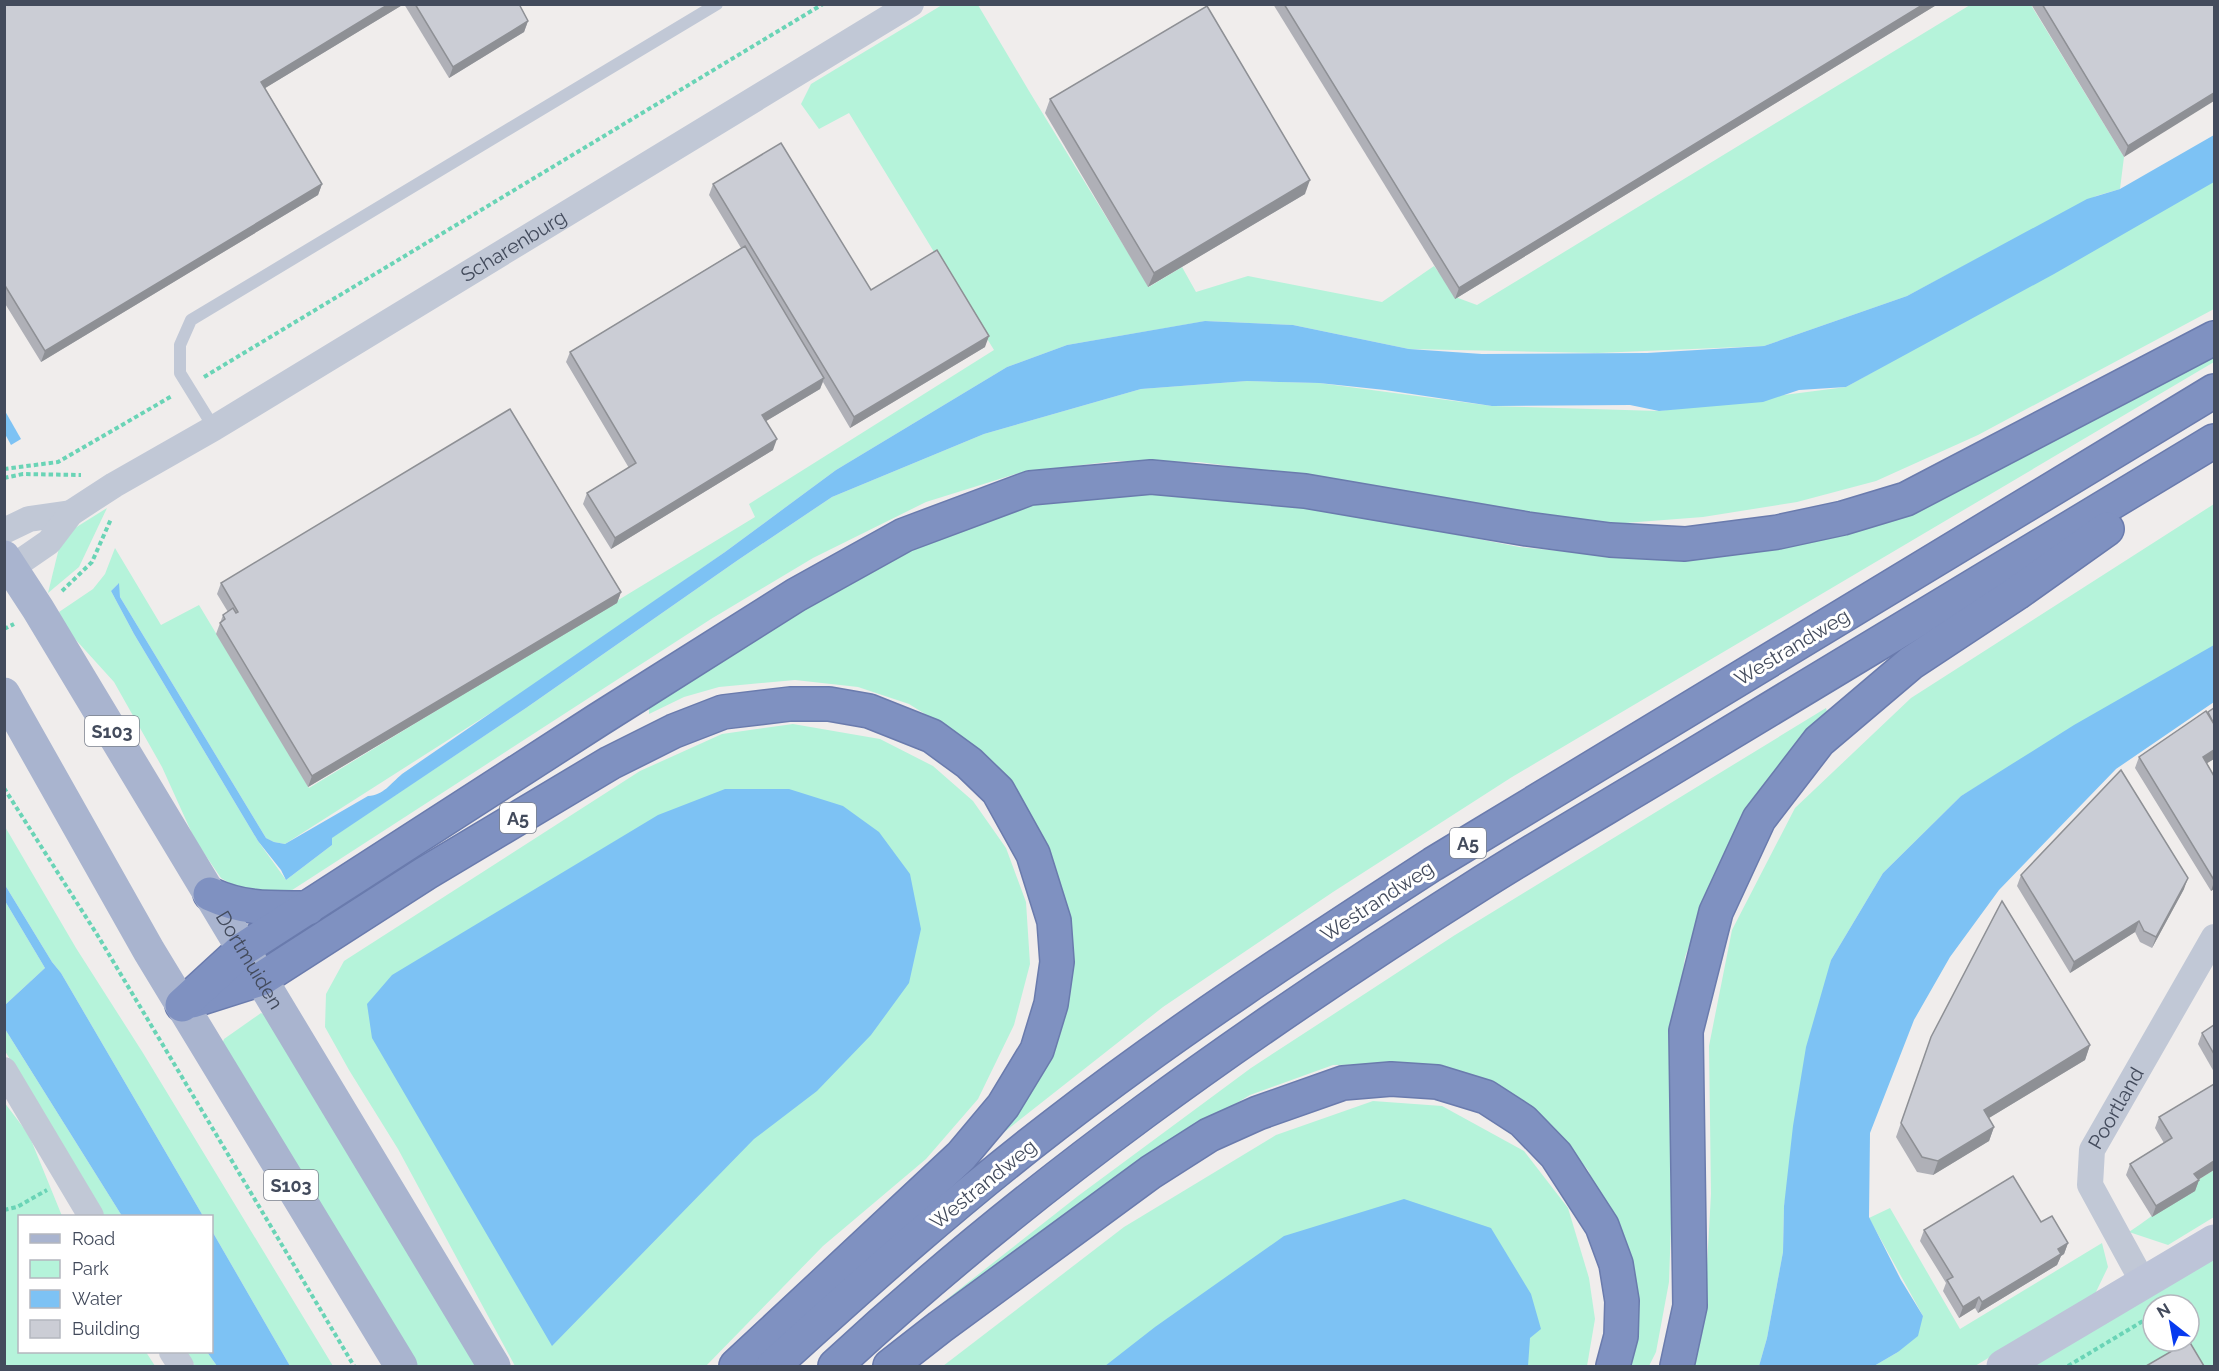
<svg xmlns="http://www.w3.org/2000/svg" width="2219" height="1371" viewBox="0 0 2219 1371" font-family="Raleway,sans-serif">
	<rect width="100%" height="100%" fill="#f0edec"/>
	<!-- green -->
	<g fill="#b5f3da" fill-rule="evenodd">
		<polygon points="942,5 978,5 1029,91 1149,287 1182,267 1196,292 1248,276 1382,302 1434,266 1458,298 1477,305 1970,5 2031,5 2124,157 2120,189 2096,196 1907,296 1764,346 1597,353 1409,349 1293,325 1206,321 1067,345 1007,367 836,470 725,552 542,680 285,844 274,842 266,838 120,597 118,584 111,591 134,634 258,841 286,880 332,845 331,838 526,708 738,560 832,497 984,434 1141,389 1247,381 1319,383 1492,406 1659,411 1846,387 2214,181 2214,309 1978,435 1876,481 1797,502 1703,517 1599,525 1321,478 1199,462 1114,461 1019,473 926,502 813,558 711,619 286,894 242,891 221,878 195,840 162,767 114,682 66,629 59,612 93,589 105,574 115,548 161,625 199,605 309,788 755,517 749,504 994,350 849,113 819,129 801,104 811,84"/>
		<polygon points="2214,350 2214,362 1512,777 1333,892 1163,1007 984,1148 1029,1092 1065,916 957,734 909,704 858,687 795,680 719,687 684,697 649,714 649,699 934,533 1020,505 1109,491 1287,501 1519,547 1632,558 1712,554 1817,536"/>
		<polygon points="2214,504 2214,646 1961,796 1883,873 1831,960 1784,1206 1783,1252 1767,1338 1759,1366 1687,1366 1705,1301 1711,1194 1709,1046 1732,930 1795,808 1911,698"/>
		<polygon points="107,508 79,567 48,593 59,548 75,528"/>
		<polygon points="1826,708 1828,716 1766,784 1724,853 1685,957 1673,1043 1673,1168 1669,1282 1656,1352 1649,1366 1621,1366 1612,1227 1588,1170 1539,1117 1476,1080 1414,1064 1333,1065 1250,1095 1192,1130 942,1303 1078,1196 1251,1068 1455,935"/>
		<polygon points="793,724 880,739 933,766 973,801 1006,848 1026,902 1030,964 1014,1025 978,1099 926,1159 823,1246 706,1366 515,1366 398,1149 349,1070 325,1027 326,994 344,961 640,771 722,734"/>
		<polygon points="4,825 76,948 143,1053 333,1366 290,1366 212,1231 212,1216 203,1216 61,973 52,962 5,885"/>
		<polygon points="5,901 45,968 5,1005"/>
		<polygon points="261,1013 270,1018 480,1366 411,1366 220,1049 224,1039"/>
		<polygon points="5,1029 122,1216 104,1216 5,1051"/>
		<polygon points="1373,1101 1442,1106 1524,1151 1568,1208 1589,1278 1595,1319 1587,1366 943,1366 1124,1227 1276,1135"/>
		<polygon points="4,1102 29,1135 62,1216 20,1216 20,1352 146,1352 155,1366 5,1366"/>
		<path d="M 2214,1170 L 2214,1217 L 2168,1245 L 2129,1232 C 2159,1213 2184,1188 2214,1170 Z"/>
		<polygon points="1890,1208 1960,1329 2102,1243 2108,1267 2095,1294 1975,1366 1874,1366 1898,1352 1923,1316 1869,1218"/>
		<path d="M 2214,1256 L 2214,1366 L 2033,1366 ZM 2153,1305 L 2189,1305 L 2189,1341 L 2153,1341 Z"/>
		<polygon points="186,1352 207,1352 217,1366 195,1366"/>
	</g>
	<!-- water -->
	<g fill="#7dc2f4">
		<path d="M 2214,135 L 2214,182 L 2054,274 L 1846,387 L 1799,390 L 1763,402 L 1659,411 L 1630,405 L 1492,406 L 1385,390 L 1319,383 L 1247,381 L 1141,389 L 984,434 L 832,497 L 738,560 L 526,708 L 332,838 L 332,845 L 286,880 L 281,870 L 258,841 L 134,634 L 111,591 L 119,583 L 120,597 L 266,838 L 274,842 L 285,844 L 368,796 C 384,795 390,784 402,774 L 725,552 L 836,470 L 1007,367 L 1067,345 L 1205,321 L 1293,325 L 1409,349 L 1482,354 L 1647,353 L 1764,346 L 1907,296 L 2087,199 L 2120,189 Z"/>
		<polygon points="5,411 21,439 11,445 5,434"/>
		<polygon points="2214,645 2214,702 2116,769 1999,890 1950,957 1914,1020 1870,1133 1869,1217 1901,1280 1923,1316 1918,1336 1898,1352 1874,1366 1759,1366 1767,1338 1783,1252 1784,1206 1793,1126 1806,1047 1831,960 1883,873 1961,796 2074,725"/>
		<polygon points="725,789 789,789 843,806 879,832 910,874 921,929 909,983 871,1035 817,1091 754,1139 552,1346 372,1038 367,1004 392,975 658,815"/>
		<polygon points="5,885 52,962 61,973 203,1216 122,1216 5,1029 5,1005 45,968 5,901"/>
		<polygon points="1404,1199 1491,1228 1531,1294 1541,1329 1530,1338 1528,1366 1105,1366 1155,1327 1284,1236"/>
		<polygon points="212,1231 290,1366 217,1366 207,1352 212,1352"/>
	</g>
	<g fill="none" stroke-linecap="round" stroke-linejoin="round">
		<!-- motorway casing -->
		<g stroke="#6a7bad" stroke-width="36">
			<g id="motorway">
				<path d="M 210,894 C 245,910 272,908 308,908"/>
				<polyline points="192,1001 261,979 426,873 610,763 674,731 723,712 790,704 829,704 869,711 932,736 969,763 998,791 1033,854 1054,921 1057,962 1051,1004 1037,1050 1003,1106 961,1156 736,1366"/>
				<polyline points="182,1005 243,949 598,720 796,595 904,535 1030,488 1151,477 1305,491 1527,529 1610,540 1685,544 1778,532 1843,518 1906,499 2214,338"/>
				<path d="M 773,1366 C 864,1283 957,1200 1056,1124 C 1176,1031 1305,947 1433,864 L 2214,391"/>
				<path d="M 835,1366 C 1031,1184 1251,1029 1477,886 C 1548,841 1620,800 1692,756 C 1866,651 2040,546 2214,441"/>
				<polyline points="890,1366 940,1327 1151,1172 1209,1135 1258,1113 1343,1083 1391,1079 1437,1082 1486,1097 1523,1121 1556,1155 1602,1226 1616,1264 1622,1301 1621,1336 1613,1366"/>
				<polyline points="1677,1366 1690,1306 1686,1031 1716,912 1759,819 1819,741 1911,663 2017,593 2107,529"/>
			</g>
		</g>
		<!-- path -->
		<g stroke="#6ad4b6" stroke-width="4" stroke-dasharray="4.5 3" stroke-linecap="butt">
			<polyline points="204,377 823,4"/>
			<polyline points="4,469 58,462 172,396"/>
			<polyline points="4,478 23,474 81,475"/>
			<polyline points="62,591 92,562 111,519"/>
			<polyline points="4,629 14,624"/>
			<polyline points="4,788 98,936 354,1366"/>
			<polyline points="4,1210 17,1207 47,1190"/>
			<polyline points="2170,1305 2180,1299"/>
			<polyline points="2068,1366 2153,1315"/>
		</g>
		<!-- service -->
		<polyline stroke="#c1c8d6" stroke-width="12" points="214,428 180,373 180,345 191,320 717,4"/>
		<!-- minor -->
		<g stroke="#c1c8d6" stroke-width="26">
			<polyline points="4,531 29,519 71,513"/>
			<path id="s1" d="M 4,573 L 49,542 L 71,513 L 114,485 L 214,428 L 911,4"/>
			<polyline points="4,1070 91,1216"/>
			<path id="s2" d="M 2144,1284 L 2090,1185 L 2092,1150 L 2214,937"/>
			<polyline points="172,1352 181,1366"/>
		</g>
		<!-- secondary -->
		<polyline stroke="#bdc4d8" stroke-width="33" points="2003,1366 2214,1241"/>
		<!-- primary -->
		<g stroke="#a9b4cf" stroke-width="33">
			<path id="s3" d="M 4,557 L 38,609 L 494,1366"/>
			<polyline points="4,694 149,951 401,1366"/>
		</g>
		<!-- motorway -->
		<use href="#motorway" stroke="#7f91c1" stroke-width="33"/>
	</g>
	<!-- wall -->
	<g fill="#afb0b7">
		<polygon points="4,4 404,4 265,88 322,184 318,195 41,362 4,302"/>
		<polygon points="404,4 519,4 528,21 524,32 449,78"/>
		<polygon points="1273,4 1938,4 1455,299"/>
		<polygon points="2031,4 2214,4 2124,157"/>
		<polygon points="1050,99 1305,194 1148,287 1045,113"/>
		<polygon points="713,184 871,290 985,347 850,428 823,382 820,389 766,421 773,450 611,549 583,504 587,493 629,468 566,362 570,352 741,248 709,195"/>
		<polygon points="221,583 621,592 617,603 308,787 216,634 223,615 228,612 217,594"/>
		<polygon points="2139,757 2214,759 2207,763 2214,776 2214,889 2211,891 2135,768"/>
		<polygon points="2021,875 2184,889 2152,948 2140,942 2135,932 2070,973 2017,886"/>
		<polygon points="2214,1025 2214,1072 2198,1044 2202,1033"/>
		<polygon points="1931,1037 2090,1045 2085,1060 1989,1118 1994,1127 1989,1141 1933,1175 1917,1172 1896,1137"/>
		<polygon points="2159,1117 2199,1180 2195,1191 2152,1217 2126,1175 2130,1164 2164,1143 2155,1128"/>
		<polygon points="2041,1222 2068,1243 2064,1254 2061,1256 2057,1265 1978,1313 1975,1308 1959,1318 1943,1291 1946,1283 1920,1241 1924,1230"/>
	</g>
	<!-- shaded-wall -->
	<g fill="#8e9095">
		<polygon points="389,4 404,4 257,93 261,82"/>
		<polygon points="1924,4 1938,4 1455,299 1459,288"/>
		<polygon points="528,21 524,32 449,78 453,67"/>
		<polygon points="2214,93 2214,101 2124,157 2128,146"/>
		<polygon points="1310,180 1305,194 1148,287 1154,273"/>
		<polygon points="322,184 318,195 41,362 45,351"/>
		<polygon points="989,336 985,347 850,428 854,417"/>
		<polygon points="824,378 820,389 758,426 762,415"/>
		<polygon points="777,439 773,450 611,549 615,538"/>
		<polygon points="621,592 617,603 308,787 312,776"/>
		<polygon points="2214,750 2214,759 2199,768 2203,757"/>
		<polygon points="2188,878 2184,889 2152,948 2156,937"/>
		<polygon points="2214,882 2214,889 2211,891"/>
		<polygon points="2139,921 2135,932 2070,973 2074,962"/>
		<polygon points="2090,1045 2085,1060 1979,1124 1984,1110"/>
		<polygon points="1994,1127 1989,1141 1933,1175 1938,1161"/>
		<polygon points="2214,1161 2214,1170 2190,1185 2194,1174"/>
		<polygon points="2199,1180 2195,1191 2152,1217 2156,1206"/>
		<polygon points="2068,1243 2064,1254 2061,1256 2057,1265 1978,1313 1982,1302 2058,1249"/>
		<polygon points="1979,1297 1975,1308 1959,1318 1963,1307"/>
	</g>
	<!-- building -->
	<g fill="#cbcdd5" stroke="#8e9095" stroke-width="1.5">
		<polygon points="4,4 389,4 261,82 322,184 45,351 4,284"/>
		<polygon points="415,4 519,4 528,21 453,67"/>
		<polygon points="1284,4 1924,4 1459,288"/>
		<polygon points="2042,4 2214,4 2214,93 2128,146"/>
		<polygon points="1207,6 1310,180 1154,273 1050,99"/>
		<polygon points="781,143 871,290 937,250 989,336 854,417 713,184"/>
		<polygon points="745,246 824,378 762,415 777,439 615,538 587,493 636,463 570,352"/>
		<polygon points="510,409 621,592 312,776 220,623 225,619 223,615 233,608 236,613 238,612 221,583"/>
		<polygon points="2214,708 2214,724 2208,712"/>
		<polygon points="2206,711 2214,724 2214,750 2203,757 2214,776 2214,880 2139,757"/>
		<polygon points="2121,770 2188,878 2156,937 2144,931 2139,921 2074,962 2021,875"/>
		<polygon points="2002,901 2090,1045 1984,1110 1994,1127 1938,1161 1922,1157 1901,1123 1931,1037"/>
		<polygon points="2214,1025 2214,1054 2202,1033"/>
		<polygon points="2214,1084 2214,1161 2194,1174 2199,1180 2156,1206 2130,1164 2172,1138 2159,1117"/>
		<polygon points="2013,1176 2041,1222 2052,1216 2068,1243 2058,1249 2061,1254 1982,1302 1979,1297 1963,1307 1947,1280 1953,1277 1924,1230"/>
		<polygon points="2189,1341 2204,1366 2146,1366"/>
	</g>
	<g text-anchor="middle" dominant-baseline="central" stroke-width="6" stroke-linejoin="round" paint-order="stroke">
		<!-- shield labels -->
		<g fill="#fff" stroke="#7b818d" stroke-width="1.5">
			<rect x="85" y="716" width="54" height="30" rx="4.5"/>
			<rect x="500" y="803" width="36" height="30" rx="4.5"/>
			<rect x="1450" y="828" width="36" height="30" rx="4.5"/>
			<rect x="264" y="1170" width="54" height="30" rx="4.5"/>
		</g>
		<g font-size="18" font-weight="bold" fill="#434b5c">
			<text x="112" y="731">S103</text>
			<text x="518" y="818">A5</text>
			<text x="1468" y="843">A5</text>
			<text x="291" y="1185">S103</text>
		</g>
		<!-- street labels -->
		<g font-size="20" fill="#434b5c" stroke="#fff">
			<text stroke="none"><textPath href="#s1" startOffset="608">Scharenburg</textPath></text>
			<text transform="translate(1792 647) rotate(-31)">Westrandweg</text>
			<text transform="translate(1377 901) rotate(-33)">Westrandweg</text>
			<text stroke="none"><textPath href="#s3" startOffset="472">Dortmuiden</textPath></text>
			<text stroke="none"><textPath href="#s2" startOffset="196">Poortland</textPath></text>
			<text transform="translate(983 1184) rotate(-39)">Westrandweg</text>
		</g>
	</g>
	<!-- border -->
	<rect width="2219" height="1371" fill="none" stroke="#434b5c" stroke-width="12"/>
	<!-- legend -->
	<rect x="18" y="1215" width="195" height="138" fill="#ffffff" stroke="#b4b7be" stroke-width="1.5"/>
	<rect x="30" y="1234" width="30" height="9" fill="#a9b4cf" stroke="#b4b7be" stroke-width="1.5"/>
	<text x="72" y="1245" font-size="18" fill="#434b5c">Road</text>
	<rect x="30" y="1260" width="30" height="18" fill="#b5f3da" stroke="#b4b7be" stroke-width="1.5"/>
	<text x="72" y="1275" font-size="18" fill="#434b5c">Park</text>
	<rect x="30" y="1290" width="30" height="18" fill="#7dc2f4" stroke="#b4b7be" stroke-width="1.5"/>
	<text x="72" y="1305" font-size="18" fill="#434b5c">Water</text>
	<rect x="30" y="1320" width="30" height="18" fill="#cbcdd5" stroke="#b4b7be" stroke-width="1.5"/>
	<text x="72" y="1335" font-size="18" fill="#434b5c">Building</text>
	<!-- north arrow -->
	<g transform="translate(2171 1323) rotate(329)"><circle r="28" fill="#ffffff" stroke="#b4b7be" stroke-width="1.5"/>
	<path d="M0-4.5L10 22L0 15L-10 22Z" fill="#073aef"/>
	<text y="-9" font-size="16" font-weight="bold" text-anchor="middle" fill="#434b5c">N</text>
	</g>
</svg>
